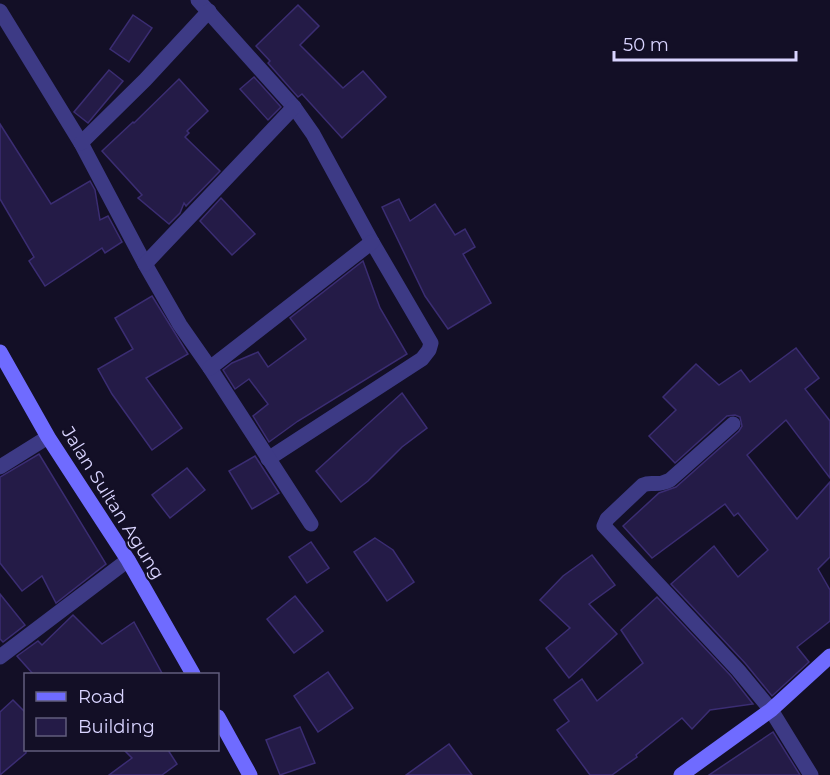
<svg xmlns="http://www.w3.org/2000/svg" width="830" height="775" viewBox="0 0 830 775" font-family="Montserrat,sans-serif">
	<rect width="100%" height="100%" fill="#130f26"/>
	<!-- building -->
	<g fill="#241b47" stroke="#3b2d73" stroke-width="1.5">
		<polygon points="298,5 319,26 300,45 343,88 363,71 386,97 342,138 302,94 298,97 268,63 270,61 256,46"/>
		<polygon points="133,15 152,28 129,62 110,49"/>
		<polygon points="109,70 123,81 88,123 74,112"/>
		<polygon points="254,77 281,107 268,120 240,89"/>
		<polygon points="179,79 208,111 187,131 189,133 185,137 220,171 186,206 184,203 180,213 169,224 138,198 142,195 102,151 133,122 134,123"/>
		<polygon points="0,124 51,204 90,181 95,190 100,220 108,216 122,242 105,253 102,248 45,286 29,261 34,257 0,199"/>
		<polygon points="221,198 255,234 232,255 200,221"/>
		<polygon points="399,199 410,221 435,204 455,235 465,229 475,247 463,254 491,303 448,329 425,296 382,207"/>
		<polygon points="363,261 380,308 407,354 298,421 269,442 253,416 268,404 249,379 235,389 223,370 232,363 258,352 268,367 306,339 290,318"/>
		<polygon points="152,296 188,354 146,378 182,428 152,450 112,394 98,369 133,349 115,318"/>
		<polygon points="796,348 819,378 805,389 830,421 830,478 786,420 747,455 797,519 830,482 830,557 818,569 830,590 830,621 797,647 809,662 772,696 745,663 671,584 714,546 738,577 768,550 738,513 734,516 725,504 652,558 623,526 659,493 676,487 739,431 742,426 740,417 735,415 727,416 675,463 649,436 676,410 663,397 696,364 719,385 741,370 750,382"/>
		<polygon points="402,393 427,428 402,447 368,481 341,502 316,471"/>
		<polygon points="39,454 106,564 56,603 42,576 22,591 0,563 0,477"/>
		<polygon points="255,456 279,493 252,509 229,471"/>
		<polygon points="187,468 205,490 170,518 152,495"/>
		<polygon points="375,538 393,550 414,582 387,601 354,552"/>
		<polygon points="311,542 329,568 307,583 289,557"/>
		<polygon points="592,555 615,585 589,604 617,634 569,678 546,648 570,628 540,600 563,576"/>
		<polygon points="0,594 25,625 3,642 0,639"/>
		<polygon points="295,596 323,631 294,653 267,619"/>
		<polygon points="657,597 731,676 753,704 710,710 692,729 682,718 636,755 637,757 612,775 590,775 557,730 569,721 554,700 582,679 597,701 643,663 621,630"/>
		<polygon points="73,615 102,644 134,622 163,675 34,675 17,656 38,641 42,645"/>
		<polygon points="328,672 353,708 318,732 294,696"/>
		<polygon points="13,700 26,713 26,753 0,775 0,712"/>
		<polygon points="300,727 315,763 280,775 266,740"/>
		<polygon points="773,732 800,775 709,775"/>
		<polygon points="449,744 472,775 406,775"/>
		<polygon points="124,750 168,750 177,764 162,775 109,775 132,758"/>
	</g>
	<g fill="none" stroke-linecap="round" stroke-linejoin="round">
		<!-- street -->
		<g stroke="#3d3a85" stroke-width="15">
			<polyline points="198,0 294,107 313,134 372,242 431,343 429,350 422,359 268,459"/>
			<polyline points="0,11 81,143 145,264 180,325 210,368 311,524"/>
			<polyline points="81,143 145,80 209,11"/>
			<polyline points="145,264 294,107"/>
			<polyline points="210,368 372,242"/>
			<path d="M 733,424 L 670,480 C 657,487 652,481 643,485 L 607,519 L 604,526 L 738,670 L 771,710 L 811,775"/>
			<polyline points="0,467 48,437"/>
			<polyline points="0,657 128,560"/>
		</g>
		<!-- secondary -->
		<g stroke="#6f6bff" stroke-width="15">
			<polyline points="0,352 48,437 128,560 193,674"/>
			<polyline points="218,717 250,775"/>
			<polyline points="681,775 771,710 830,656"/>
		</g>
	</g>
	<g text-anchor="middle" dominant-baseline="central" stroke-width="4.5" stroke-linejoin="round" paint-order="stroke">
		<!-- street labels -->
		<g font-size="18" fill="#d9d4ff" stroke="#130f26">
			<text transform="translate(113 503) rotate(58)">Jalan Sultan Agung</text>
		</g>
	</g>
	<!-- legend -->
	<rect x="24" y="673" width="195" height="78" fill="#130f26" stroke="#625e7d" stroke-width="1.5"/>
	<rect x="36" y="692" width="30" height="9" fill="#6f6bff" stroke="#625e7d" stroke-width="1.5"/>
	<text x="78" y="703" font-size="18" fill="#d9d4ff">Road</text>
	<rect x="36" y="718" width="30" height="18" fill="#241b47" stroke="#625e7d" stroke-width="1.5"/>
	<text x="78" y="733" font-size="18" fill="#d9d4ff">Building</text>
	<!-- scale -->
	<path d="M614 51v9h182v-9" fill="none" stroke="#d9d4ff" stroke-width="3"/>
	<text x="623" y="51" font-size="18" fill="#d9d4ff" stroke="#130f26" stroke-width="4.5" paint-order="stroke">50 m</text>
</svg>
